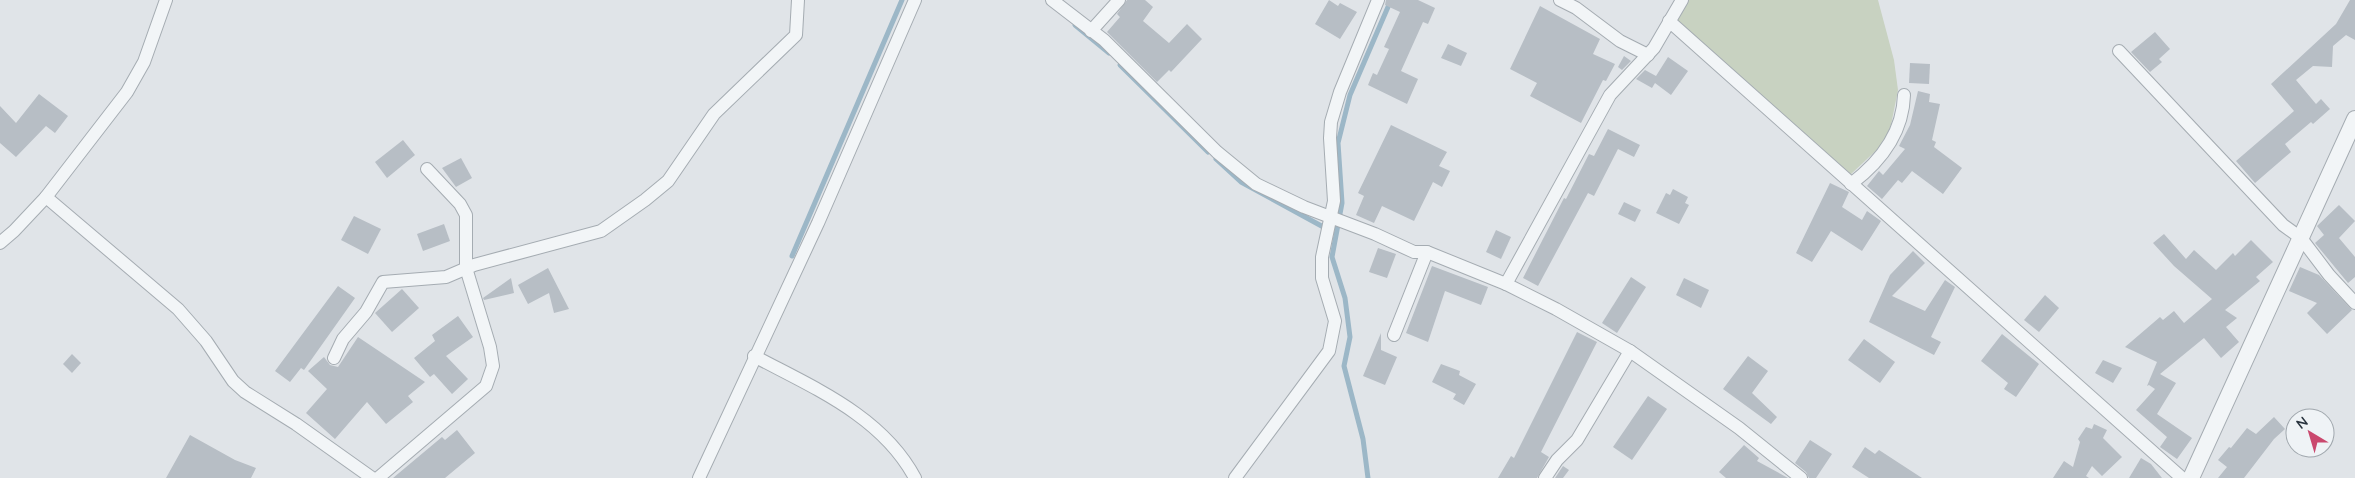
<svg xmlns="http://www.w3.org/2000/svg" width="2355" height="478" viewBox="0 0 2355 478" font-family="Quicksand,sans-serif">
	<rect width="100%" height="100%" fill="#e0e4e8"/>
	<!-- green -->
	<polygon fill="#c8d2c1" points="1689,0 1878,0 1894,60 1898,90 1891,125 1883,144 1849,176 1676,23"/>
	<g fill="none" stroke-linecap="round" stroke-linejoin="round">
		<!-- stream -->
		<g stroke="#9cb7c7" stroke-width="5">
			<polyline points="1075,25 1109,53"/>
			<polyline points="1120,65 1208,152"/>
			<polyline points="1216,159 1241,182 1327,229"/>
			<polyline points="792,256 902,0"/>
			<polyline points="1368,478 1363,439 1344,366 1350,337 1345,298 1332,257 1342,203 1338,143 1350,95 1391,0"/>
		</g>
	</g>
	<!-- building -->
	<g fill="#b7bec5">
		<polygon points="1127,0 1145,0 1153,7 1143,21 1169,43 1187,24 1202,39 1171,72 1169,70 1157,82 1107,32 1120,17 1117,14"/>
		<polygon points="1329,0 1338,6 1340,3 1357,12 1340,39 1315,24"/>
		<polygon points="1386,0 1418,0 1435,8 1428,24 1423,22 1401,71 1418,79 1407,104 1368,85 1373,73 1377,75 1389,49 1384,47 1400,12 1385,5"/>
		<polygon points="2350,0 2355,0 2355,40 2346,35 2333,46 2332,67 2313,66 2296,80 2316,104 2321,99 2330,109 2313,124 2311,122 2285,144 2291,152 2255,183 2236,161 2294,111 2271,84 2336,24"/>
		<polygon points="1540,6 1600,39 1593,54 1615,64 1606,81 1603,80 1581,123 1530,96 1537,83 1510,69"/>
		<polygon points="2155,32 2170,49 2159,59 2162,62 2150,72 2131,52"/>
		<polygon points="1448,44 1467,53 1461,66 1441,58"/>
		<polygon points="1624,56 1631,61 1622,70 1618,67"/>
		<polygon points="1668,57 1688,71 1671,95 1655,83 1652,88 1636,79 1645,70 1656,76"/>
		<polygon points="1910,63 1930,64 1929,84 1909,83"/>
		<polygon points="1918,91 1930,94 1929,102 1940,104 1932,140 1936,142 1934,147 1962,168 1943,194 1912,171 1902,183 1898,180 1882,199 1867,186 1879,171 1883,175 1905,149 1899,146 1910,125"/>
		<polygon points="39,94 68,116 55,133 46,126 16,157 0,143 0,106 16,123"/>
		<polygon points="1391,125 1447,152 1439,166 1450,171 1442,187 1433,182 1414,221 1382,206 1374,223 1356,215 1364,196 1358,193"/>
		<polygon points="1608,129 1640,145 1634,157 1618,149 1594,196 1588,193 1538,286 1523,278 1564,198 1566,199 1589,154 1594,156"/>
		<polygon points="403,140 415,155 387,178 375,162"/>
		<polygon points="461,158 472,178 456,187 442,168"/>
		<polygon points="1830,183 1849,192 1842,207 1862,220 1867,211 1881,221 1862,251 1831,231 1812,262 1796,253"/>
		<polygon points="1673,189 1688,197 1685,203 1689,205 1679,224 1656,213 1666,193 1670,195"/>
		<polygon points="1624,202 1641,210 1635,222 1618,214"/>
		<polygon points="2339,205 2355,221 2339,238 2355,257 2355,277 2348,283 2315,243 2324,235 2317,226"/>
		<polygon points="354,216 381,229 368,254 341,240"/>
		<polygon points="444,224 450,241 423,251 417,234"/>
		<polygon points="1496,230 1511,237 1501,259 1486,252"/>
		<polygon points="2164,234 2186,259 2194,250 2216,270 2233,253 2235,256 2251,240 2273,262 2256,277 2260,281 2225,310 2237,318 2226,327 2239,342 2221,358 2204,338 2160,374 2176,383 2157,414 2192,438 2177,459 2160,447 2167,437 2136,410 2155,389 2149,385 2147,386 2157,362 2125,347 2160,317 2163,320 2174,311 2184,323 2212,299 2174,266 2153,243"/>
		<polygon points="1378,248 1396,254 1387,278 1369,272"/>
		<polygon points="1913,251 1925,263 1892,296 1925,311 1945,280 1955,287 1931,337 1941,342 1934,355 1869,322 1890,275"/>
		<polygon points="1432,266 1488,287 1481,305 1445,291 1428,342 1406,333"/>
		<polygon points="2300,267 2319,275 2352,310 2327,334 2307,313 2317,303 2289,291"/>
		<polygon points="548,268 569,309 554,313 549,293 528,304 518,285"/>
		<polygon points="1631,277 1646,287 1617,333 1602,323"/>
		<polygon points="511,278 514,293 484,300 483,298"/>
		<polygon points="1684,278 1709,290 1701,308 1676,295"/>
		<polygon points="338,286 355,298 304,370 301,368 290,382 275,371"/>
		<polygon points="402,289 419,308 392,332 375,313"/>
		<polygon points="2045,295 2059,308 2039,332 2024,320"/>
		<polygon points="458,316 473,337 446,356 468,379 452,394 434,374 430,377 414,358 435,341 432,335"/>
		<polygon points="1577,332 1597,342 1541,452 1549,457 1537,478 1498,478 1511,456 1514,458"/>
		<polygon points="1381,333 1381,350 1397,357 1385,385 1363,376"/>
		<polygon points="2002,334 2039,364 2016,397 2004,389 2008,383 1981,361"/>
		<polygon points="358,337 425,382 408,396 413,402 386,424 367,402 335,439 306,413 327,389 308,371 324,357 330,365 338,367"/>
		<polygon points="1864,339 1895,362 1880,383 1848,360"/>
		<polygon points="72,354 81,363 72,373 63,364"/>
		<polygon points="1748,356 1768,371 1752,393 1777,417 1771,424 1723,389"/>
		<polygon points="2103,360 2122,368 2113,383 2095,373"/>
		<polygon points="1441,364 1460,371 1459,375 1476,384 1464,405 1453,399 1456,394 1432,382"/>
		<polygon points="1648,396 1667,409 1632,460 1613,447"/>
		<polygon points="2274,417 2285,429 2274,439 2244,478 2218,478 2227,467 2218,460 2229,447 2231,448 2247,428 2256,434"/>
		<polygon points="2094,424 2107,430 2103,438 2122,457 2102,476 2092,466 2086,476 2089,478 2053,478 2064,461 2073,467 2080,442 2078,439 2086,427 2092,429"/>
		<polygon points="457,430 475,453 445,478 393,478 442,437 445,440"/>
		<polygon points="190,435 235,460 256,468 251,478 166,478"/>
		<polygon points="1810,440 1832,454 1816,478 1809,478 1806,472 1795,463"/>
		<polygon points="1744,445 1759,458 1757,461 1788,478 1726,478 1719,472"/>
		<polygon points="1865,447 1875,454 1879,450 1922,478 1869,478 1852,467"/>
		<polygon points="2141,458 2151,464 2162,478 2129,478"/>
		<polygon points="1563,466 1569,470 1563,478 1555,478"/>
	</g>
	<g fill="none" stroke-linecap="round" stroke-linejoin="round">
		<!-- minor casing -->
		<g stroke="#a5acb2" stroke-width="14">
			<g id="minor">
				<polyline points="1052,0 1104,40 1217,152 1256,184 1304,207 1375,234 1414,252 1427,252 1506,284 1556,309 1630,351 1739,428 1801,478"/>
				<polyline points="1560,0 1576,8 1620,41 1648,55"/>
				<polyline points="1669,21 2182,478"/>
				<polyline points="1091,31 1119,0"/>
				<polyline points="2119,51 2283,225 2301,238 2329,275 2355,303"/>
				<path d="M 1851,184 C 1880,162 1903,132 1904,95"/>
				<polyline points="46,197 178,309 206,341 233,381 245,392 296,424 372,478"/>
				<polyline points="0,243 14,231 46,197 127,92 144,62 166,0"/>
				<polyline points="1506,284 1610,95 1654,48 1682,0"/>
				<polyline points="1394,335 1427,252"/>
				<path d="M 754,356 C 814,388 882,416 915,478"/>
				<polyline points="334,358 343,339 366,312 383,282 446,277 474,265 601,231 645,200 668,181 714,114 796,35 798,0"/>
				<polyline points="378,478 486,386 493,366 490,347 466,268 466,215 460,204 427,169"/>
				<polyline points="699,478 818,223 915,0"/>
				<polyline points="1235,478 1329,351 1335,321 1322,278 1322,257 1334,201 1330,138 1331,122 1340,92 1378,0"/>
				<polyline points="1545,478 1557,460 1577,440 1630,351"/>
			</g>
		</g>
		<!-- tertiary casing -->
		<g stroke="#a5acb2" stroke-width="18">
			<polyline id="tertiary" points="2191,478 2355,119"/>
		</g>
		<!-- minor -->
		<use href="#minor" stroke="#f2f5f7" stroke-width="12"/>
		<!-- tertiary -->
		<use href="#tertiary" stroke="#f2f5f7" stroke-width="16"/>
	</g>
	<!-- north arrow -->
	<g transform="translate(2310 433) rotate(322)"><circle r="24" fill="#eff3f6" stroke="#a0a7ad"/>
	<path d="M0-4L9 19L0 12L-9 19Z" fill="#ca486e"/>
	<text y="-8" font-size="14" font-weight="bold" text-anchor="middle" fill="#29343f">N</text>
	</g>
</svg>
